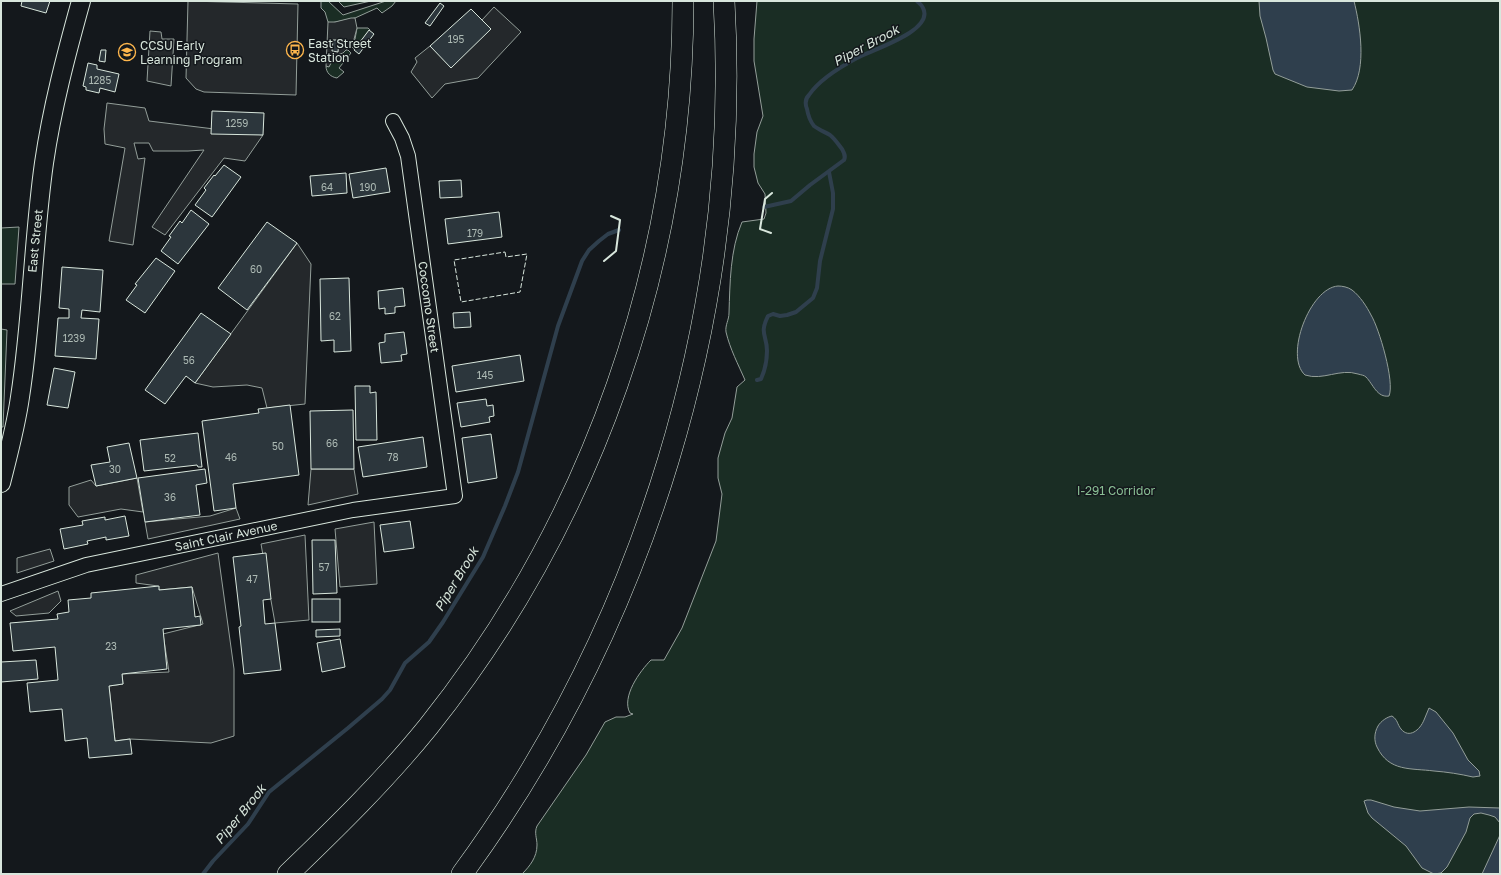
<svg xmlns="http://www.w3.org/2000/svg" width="1501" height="875" viewBox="0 0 1501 875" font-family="'Golos Text',sans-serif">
	<rect width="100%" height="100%" fill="#14181c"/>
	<!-- green -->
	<g fill="#1a2d24" stroke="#939e99">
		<polygon points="321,1 328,1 343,15 386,1 396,1 392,6 382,13 377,8 355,18 331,23 328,22 325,12 321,8"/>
		<polygon points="338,1 371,1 344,7"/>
		<path d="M 757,1 L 1500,1 L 1500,874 L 522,874 C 530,866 537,857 537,845 C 537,838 534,833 537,826 L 586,755 L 605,722 L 616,717 L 625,717 L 633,714 L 630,713 C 621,697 640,671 651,660 L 664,660 L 682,628 L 716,541 L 722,494 L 718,478 L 718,458 L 725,433 L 732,418 L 737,387 L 745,380 C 738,364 730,349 726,332 C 725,325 729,320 729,313 C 730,283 730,250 742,222 L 764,219 L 766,213 L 765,194 L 758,183 L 754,167 L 754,154 L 757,132 L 763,116 L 754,61 L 754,39 Z"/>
		<polygon points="357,28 368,28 370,30 354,49 351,46 355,39"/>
		<path d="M 345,50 L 348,50 L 351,53 L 339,68 L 344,72 L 337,78 C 331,77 326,73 326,66 L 329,66 L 334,56 Z"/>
		<polygon points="19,227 15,284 1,284 1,228"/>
		<polygon points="1,329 7,330 3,427 1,427"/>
	</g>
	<!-- parking -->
	<g fill="#24282b" stroke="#939e99">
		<polygon points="188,1 298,4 296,95 204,92 196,89 186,78"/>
		<polygon points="494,7 521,32 478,78 445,84 432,98 411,72 417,62 415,58 430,46 451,67 490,29 482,20"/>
		<polygon points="351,18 355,18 357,28 353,43 343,53 334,56 334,61 332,61 329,67 326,66 328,22 335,22"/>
		<polygon points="150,31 161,32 162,39 174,39 171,86 147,81"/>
		<polygon points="107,103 145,108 149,121 263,135 245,161 224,158 165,235 152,227 204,150 188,151 153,151 149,143 134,143 138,159 145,158 133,245 109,241 125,148 105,144 104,129"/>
		<polygon points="297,243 311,264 305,404 267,408 262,388 247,385 213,387 195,383"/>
		<polygon points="311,469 354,469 358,494 308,505"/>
		<polygon points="137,478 143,512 121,509 78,517 69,505 69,487 91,480 96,486"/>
		<polygon points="236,508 240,519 148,539 145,522 210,516"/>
		<polygon points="374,522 377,584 340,587 335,529"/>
		<polygon points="305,535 309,620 275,623 261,544"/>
		<polygon points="50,549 54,561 17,573 17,558"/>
		<polygon points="218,553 234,669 234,736 211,743 130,739 115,741 109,686 123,684 122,674 169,672 163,634 203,624 192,587 159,590 158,586 136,583 136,575"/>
		<polygon points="58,591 61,601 49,613 16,616 10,611"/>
	</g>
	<!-- water -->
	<g fill="#2f3f4d" stroke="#939e99">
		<path d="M 1259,1 L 1354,1 C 1360,25 1367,68 1352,90 L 1339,91 L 1307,87 L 1275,74 L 1273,70 L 1266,38 L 1260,16 Z"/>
		<path d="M 1338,286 C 1342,286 1348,287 1352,290 C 1360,296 1367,307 1371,315 C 1379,328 1395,382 1389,396 C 1377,398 1373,384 1366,377 C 1364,375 1361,375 1358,374 C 1340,368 1323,381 1305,375 C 1284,356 1310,288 1338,286 Z"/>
		<path d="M 1429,708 L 1436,712 L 1453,733 L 1468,760 L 1479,771 L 1480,776 L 1473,777 C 1460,774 1447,772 1434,771 C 1411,768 1389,772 1377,747 C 1374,741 1374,733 1378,726 C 1381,721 1387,717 1392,716 C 1398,720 1397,724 1401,729 C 1409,739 1420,730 1424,720 C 1426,716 1427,712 1429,708 Z"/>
		<polygon points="1367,800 1371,800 1394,807 1420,811 1469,807 1500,808 1500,823 1495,817 1489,815 1481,813 1474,814 1470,818 1466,832 1447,867 1441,873 1434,874 1422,868 1406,846 1372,818 1368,813 1364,801"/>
		<polygon points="1500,835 1500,874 1482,874"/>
	</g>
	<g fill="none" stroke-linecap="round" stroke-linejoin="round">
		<!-- stream -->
		<g stroke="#2f3f4d" stroke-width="4">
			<path d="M 764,207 L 791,201 L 810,185 L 844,160 C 846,156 844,153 842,149 C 838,144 835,139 830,135 C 825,132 819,130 814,126 C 810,121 808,115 807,109 C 805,104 805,99 809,95 C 819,80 842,66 857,58 C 871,50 935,31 923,8 C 922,5 919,3 917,1"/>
			<path d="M 757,380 L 761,379 C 765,370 767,361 767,351 C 767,335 759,334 768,316 L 773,314 L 780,316 L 787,315 L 796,312 L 813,298 L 817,288 L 820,261 L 833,209 L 833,193 L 829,172"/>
			<polyline points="203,874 213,861 248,824 269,792 348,728 382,699 390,690 405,663 429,642 443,622 483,557 505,506 518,472 558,326 582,261 589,250 599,241 608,234 619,230"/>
		</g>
	</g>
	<!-- building -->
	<g fill="#2c363c" stroke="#d8e6dc">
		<polygon points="22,1 50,1 46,13 21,6"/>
		<polygon points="440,3 444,6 430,26 425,23"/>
		<polygon points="471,9 491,29 451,68 430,46"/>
		<polygon points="369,30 374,34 359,54 354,50"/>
		<polygon points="333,40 339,40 338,52 332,51"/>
		<polygon points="101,50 106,50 105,62 99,61"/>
		<polygon points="88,63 97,65 97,69 119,74 115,92 100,88 99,93 86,90 86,87 83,86"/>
		<polygon points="212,111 264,113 263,135 211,134"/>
		<polygon points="224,165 241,177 212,217 195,205 206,190 204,188 214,175 215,176"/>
		<polygon points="386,168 390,192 353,198 349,174"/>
		<polygon points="346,173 347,193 312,196 310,176"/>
		<polygon points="461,180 462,197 440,198 439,181"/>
		<polygon points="191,210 209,224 178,264 161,251 171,237 169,236 180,221 182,223"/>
		<polygon points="499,212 502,237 448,244 445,219"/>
		<polygon points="267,222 297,243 247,310 218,288"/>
		<polygon points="156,258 175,271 145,313 126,300 137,285 135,284"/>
		<polygon points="62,267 103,270 100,312 82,310 81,318 99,319 96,359 55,356 58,318 69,318 69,309 59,308"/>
		<polygon points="349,278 351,351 334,352 334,340 321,341 320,279"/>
		<polygon points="403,288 405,306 395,307 395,313 385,314 385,308 379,309 378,291"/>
		<polygon points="470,312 471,327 454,328 453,313"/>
		<polygon points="201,313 231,334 195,383 186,376 165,404 145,390"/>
		<polygon points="404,332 407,354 401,355 402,361 381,363 379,343 385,342 385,334"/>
		<polygon points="520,355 524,381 456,392 452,366"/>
		<polygon points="54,368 75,372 68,408 47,405"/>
		<polygon points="355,386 370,386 370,393 376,392 377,440 356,440"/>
		<polygon points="486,399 487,406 493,405 494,416 489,417 490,422 461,427 457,403"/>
		<polygon points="290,405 299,475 233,484 236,508 214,511 202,421 259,413 258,409"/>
		<polygon points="353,410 354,469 311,469 310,411"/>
		<polygon points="198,433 202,467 198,467 197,465 144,471 140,440"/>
		<polygon points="491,434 497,478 468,483 462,438"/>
		<polygon points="423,437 427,467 363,477 358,447"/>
		<polygon points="129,443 137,478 96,486 91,465 110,462 107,447"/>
		<polygon points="205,469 207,483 196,485 200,515 145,522 138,478"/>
		<polygon points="125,516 129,536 106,540 106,537 87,541 88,544 64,549 60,529 83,525 82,521 105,517 105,520"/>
		<polygon points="410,521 414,548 384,552 380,525"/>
		<polygon points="312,540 335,540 337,593 313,594"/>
		<polygon points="266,553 271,599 263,600 265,624 275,623 281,670 244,674 239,627 241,626 233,557"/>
		<polygon points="159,586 159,590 192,587 195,617 200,616 201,625 163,629 167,669 122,674 123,684 109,686 115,741 130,739 132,754 89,758 87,738 65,741 62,709 30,712 27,683 58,680 55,647 13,651 10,623 58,619 57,614 69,612 68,600 91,598 91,593"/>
		<rect x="312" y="599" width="28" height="23"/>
		<polygon points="340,629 340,636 316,637 316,630"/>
		<polygon points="340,639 345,667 322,672 317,643"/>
		<polygon points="36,660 38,679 1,682 1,662"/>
	</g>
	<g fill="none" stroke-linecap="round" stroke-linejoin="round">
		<!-- minor casing -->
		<g stroke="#d8e6dc" stroke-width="16">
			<polyline id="minor" points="1,594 86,565 353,510 455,496 408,156 402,138 393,121"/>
		</g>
		<!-- major casing -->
		<g stroke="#d8e6dc" stroke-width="20">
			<path id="major" d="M 1,483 C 8,455 16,426 20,397 C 32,320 33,241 44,163 C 52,108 66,55 81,1"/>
		</g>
		<!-- highway casing -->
		<g stroke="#d8e6dc" stroke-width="22">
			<g id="highway">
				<path d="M 288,874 C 337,827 385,780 428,727 C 592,522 683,263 683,1"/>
				<path d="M 462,874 C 645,624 742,311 724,1"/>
			</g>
		</g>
		<!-- minor -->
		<use href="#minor" stroke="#14181c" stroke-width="14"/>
		<!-- major -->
		<use href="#major" stroke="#14181c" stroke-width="18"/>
		<!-- highway -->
		<use href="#highway" stroke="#14181c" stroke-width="21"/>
		<!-- fence -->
		<polygon stroke="#d8e6dc" stroke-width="1" stroke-dasharray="5 2" stroke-linecap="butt" points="505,252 506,257 527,254 520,292 461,302 454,260"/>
		<!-- wall -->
		<g stroke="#d8e6dc" stroke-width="2">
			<polyline points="771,233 760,229 765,199 772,193"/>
			<polyline points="604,261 616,251 620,220 611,216"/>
		</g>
	</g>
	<!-- icons -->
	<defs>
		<g id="bus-ring" transform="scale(0.9)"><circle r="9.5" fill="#14181c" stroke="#ffb74d" stroke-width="1.5"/><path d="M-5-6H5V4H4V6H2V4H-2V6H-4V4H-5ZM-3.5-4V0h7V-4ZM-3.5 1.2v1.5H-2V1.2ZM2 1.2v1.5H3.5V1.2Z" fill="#ffb74d"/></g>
		<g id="school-ring" transform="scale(0.9)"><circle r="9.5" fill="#14181c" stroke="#ffb74d" stroke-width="1.5"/><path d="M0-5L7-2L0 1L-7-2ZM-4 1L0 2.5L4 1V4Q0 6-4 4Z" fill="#ffb74d"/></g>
	</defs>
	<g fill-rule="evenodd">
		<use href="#bus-ring" x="295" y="50"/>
		<use href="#school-ring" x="127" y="52"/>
	</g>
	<g text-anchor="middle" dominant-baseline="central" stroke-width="3" stroke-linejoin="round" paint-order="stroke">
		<!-- number labels -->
		<g font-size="10" fill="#adbab4">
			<text x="456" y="39">195</text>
			<text x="100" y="80">1285</text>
			<text x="237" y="123">1259</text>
			<text x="327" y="187">64</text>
			<text x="368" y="187">190</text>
			<text x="475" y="233">179</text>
			<text x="256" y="269">60</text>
			<text x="335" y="316">62</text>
			<text x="74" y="338">1239</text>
			<text x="189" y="360">56</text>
			<text x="485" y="375">145</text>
			<text x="332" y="443">66</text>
			<text x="278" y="446">50</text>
			<text x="231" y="457">46</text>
			<text x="393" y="457">78</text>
			<text x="170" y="458">52</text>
			<text x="115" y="469">30</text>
			<text x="170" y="497">36</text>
			<text x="324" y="567">57</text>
			<text x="252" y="579">47</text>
			<text x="111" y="646">23</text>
		</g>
		<!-- poi labels -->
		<g font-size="12" fill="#d8e6dc" stroke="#14181c" text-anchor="start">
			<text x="308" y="43">East Street<tspan x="308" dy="14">Station</tspan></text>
			<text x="140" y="45">CCSU Early<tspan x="140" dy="14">Learning Program</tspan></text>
		</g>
		<!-- street labels -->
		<g font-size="12" fill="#d8e6dc" stroke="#14181c">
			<text transform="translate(35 241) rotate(-84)">East Street</text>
			<text transform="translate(429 307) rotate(82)">Coccomo Street</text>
			<text transform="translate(226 536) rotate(-12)">Saint Clair Avenue</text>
		</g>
		<!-- park labels -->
		<g font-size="12" fill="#8ac095" stroke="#14181c">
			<text x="1116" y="490">I-291 Corridor</text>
		</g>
		<!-- water labels -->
		<g font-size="13" font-style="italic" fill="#d8e6dc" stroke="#14181c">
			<text transform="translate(866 45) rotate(-28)">Piper Brook</text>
			<text transform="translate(456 579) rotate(-59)">Piper Brook</text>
			<text transform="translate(240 814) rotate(-51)">Piper Brook</text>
		</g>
	</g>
	<!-- border -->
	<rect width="1501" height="875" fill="none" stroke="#d8e6dc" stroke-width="4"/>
</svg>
